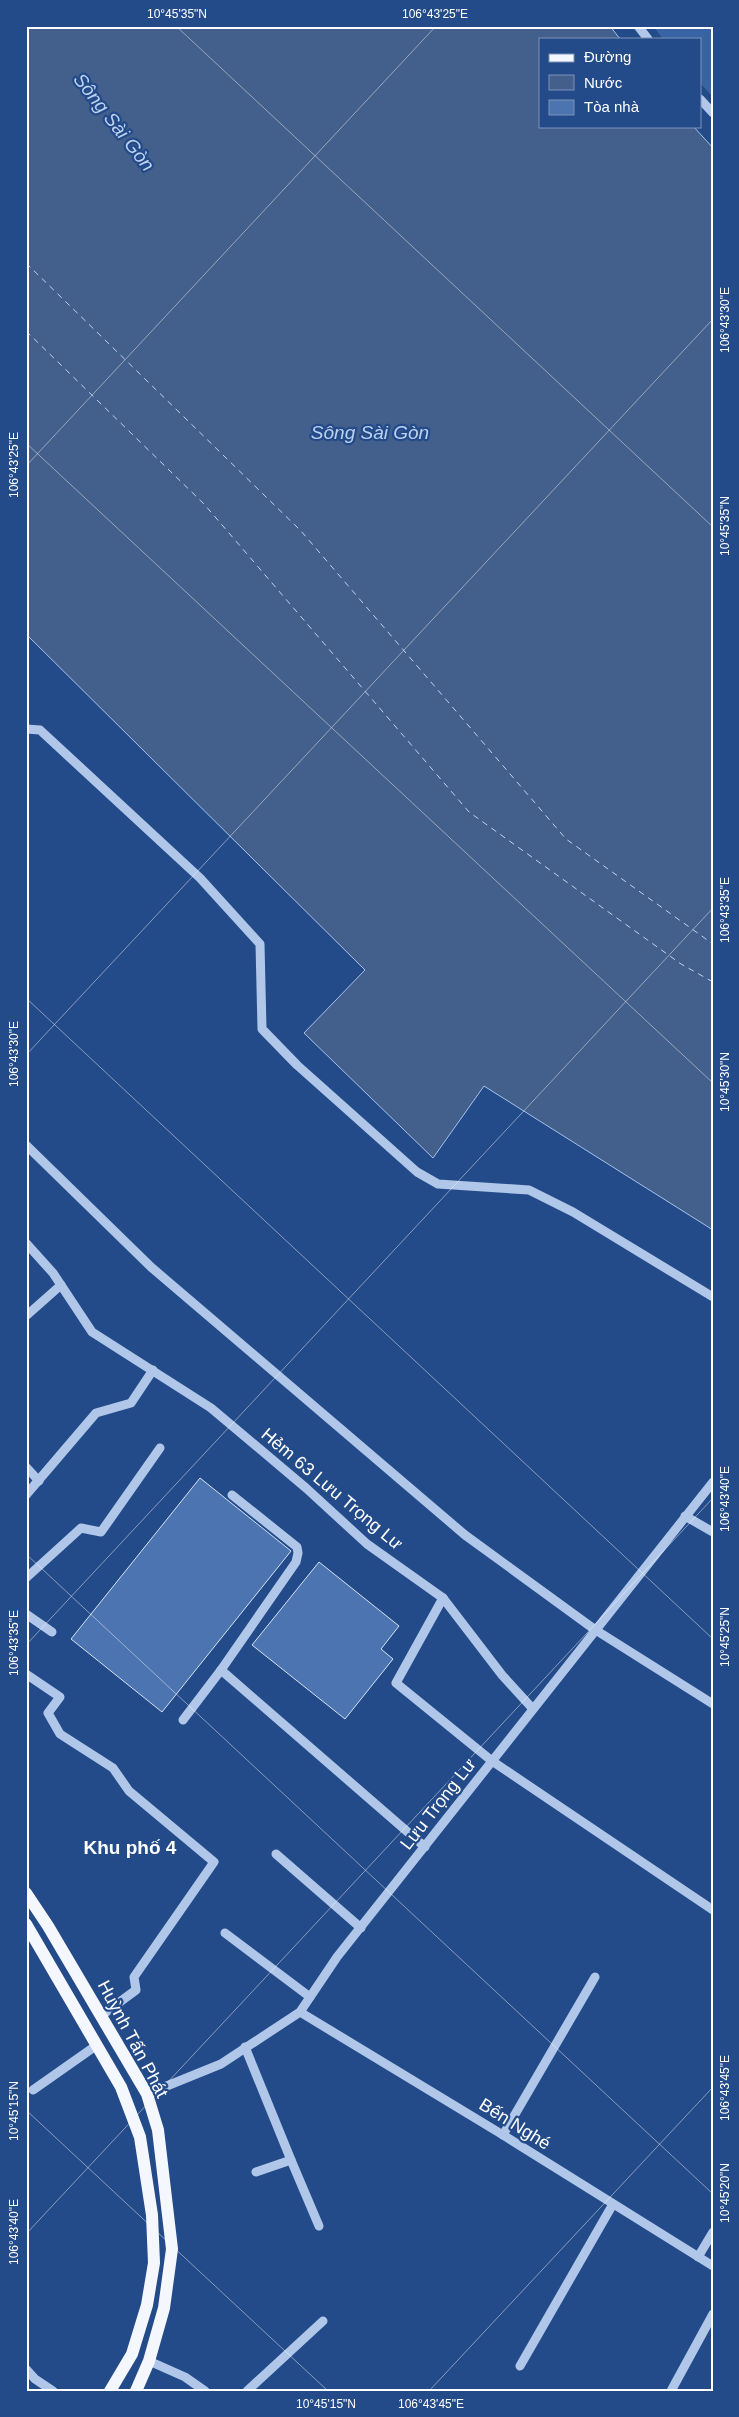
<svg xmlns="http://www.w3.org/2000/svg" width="739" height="2417" viewBox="0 0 739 2417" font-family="Helvetica,sans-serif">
	<rect width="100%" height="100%" fill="#244b89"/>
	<!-- green -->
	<polygon fill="#3864a6" points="653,26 713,26 713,97 700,83 700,39 663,39"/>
	<!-- water -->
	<polygon fill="#435f8c" stroke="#a4c2eb" points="26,26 610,26 620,39 540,39 540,126 693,126 713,148 713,1230 484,1086 433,1158 304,1033 365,970 26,634"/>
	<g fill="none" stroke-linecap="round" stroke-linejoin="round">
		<!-- ferry -->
		<g stroke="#bcd2f1" stroke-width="1" stroke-dasharray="6 5" stroke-linecap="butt">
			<polyline points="26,263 301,531 566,839 713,944"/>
			<polyline points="26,331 204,504 469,812 681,964 713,982"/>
		</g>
	</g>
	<!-- building -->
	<g fill="#4c74b1" stroke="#d4e3f7">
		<polygon points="200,1478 291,1551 162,1712 71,1639"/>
		<polygon points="319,1562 399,1626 381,1649 393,1659 345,1719 252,1645"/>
	</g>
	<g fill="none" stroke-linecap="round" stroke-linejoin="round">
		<!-- minor -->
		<g stroke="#b0c7ea" stroke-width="9">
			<polyline points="638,26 648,39"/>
			<polyline points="700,99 713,113"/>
			<polyline points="26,729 40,730 200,878 260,944 262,1029 297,1065 417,1172 438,1184 529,1190 573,1212 713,1297"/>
			<polyline points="26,1145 151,1267 465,1535 594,1629 713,1704"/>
			<polyline points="26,1243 53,1273 92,1332 211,1408 306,1488 367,1544 443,1598 396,1683 492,1761 713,1910"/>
			<polyline points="26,1316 61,1285"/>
			<polyline points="26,1467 39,1481"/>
			<polyline points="26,1495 96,1413 131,1403 153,1370"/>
			<polyline points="685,1516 713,1532"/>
			<polyline points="26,1578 81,1528 101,1532 160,1448"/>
			<polyline points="443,1598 502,1675 533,1709"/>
			<polyline points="26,1614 52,1632"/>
			<polyline points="221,1670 425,1847"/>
			<polyline points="26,1674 60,1697 48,1713 60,1734 113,1768 129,1791 214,1862 134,1977 136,1990 102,2015"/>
			<polyline points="183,1720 221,1670 296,1562 298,1553 297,1547 232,1495"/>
			<polyline points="276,1854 361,1928"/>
			<polyline points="225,1933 310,1997"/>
			<polyline points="300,2012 503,2135 713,2266"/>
			<polyline points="245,2047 291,2160"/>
			<polyline points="33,2090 97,2045"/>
			<polyline points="147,2094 221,2064 300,2012 337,1957 713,1482"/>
			<polyline points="503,2135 595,1977"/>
			<polyline points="256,2172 291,2160 319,2226"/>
			<polyline points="698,2257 713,2232"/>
			<polyline points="149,2361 185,2377 205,2391"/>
			<polyline points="520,2366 613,2204"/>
			<polyline points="26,2369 35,2379 53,2391"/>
			<polyline points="247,2391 323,2321"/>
			<polyline points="671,2391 713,2314"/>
		</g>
		<!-- major -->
		<g stroke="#f4f7fe" stroke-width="12">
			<polyline points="26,1893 48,1926 147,2094 158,2130 172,2249 164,2308 149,2361 136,2391"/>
			<polyline points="26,1924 121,2087 140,2137 152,2215 154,2263 147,2305 132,2354 110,2391"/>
		</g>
	</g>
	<!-- ticks -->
	<path fill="none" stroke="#fff" stroke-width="1" stroke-opacity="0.45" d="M 176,26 L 713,527M 26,443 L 713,1083M 26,466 L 436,26M 26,998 L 713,1639M 26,1055 L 713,319M 26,1554 L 713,2194M 26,1645 L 713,908M 26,2110 L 328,2391M 26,2234 L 713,1498M 429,2391 L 713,2087"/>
	<g text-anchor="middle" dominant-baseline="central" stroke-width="4.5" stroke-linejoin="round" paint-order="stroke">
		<!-- street labels -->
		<g font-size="18" fill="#fff" stroke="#244b89">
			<text transform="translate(332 1489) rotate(40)">Hẻm 63 Lưu Trọng Lư</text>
			<text transform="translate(438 1804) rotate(-52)">Lưu Trọng Lư</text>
			<text transform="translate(133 2039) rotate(62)">Huỳnh Tấn Phát</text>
			<text transform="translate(515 2124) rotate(32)">Bến Nghé</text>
		</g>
		<!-- water labels -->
		<g font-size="19" font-style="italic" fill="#bcd2f1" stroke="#244b89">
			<text transform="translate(114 122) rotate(52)">Sông Sài Gòn</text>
			<text x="370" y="432">Sông Sài Gòn</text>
		</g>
		<!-- neighbourhood labels -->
		<g font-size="19" font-weight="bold" fill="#fff" stroke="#244b89">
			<text x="130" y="1847">Khu phố 4</text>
		</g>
	</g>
	<!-- border -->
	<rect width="739" height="2417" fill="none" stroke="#244b89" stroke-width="55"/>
	<!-- legend -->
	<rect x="539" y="38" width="162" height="90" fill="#244b89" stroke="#7c93b8"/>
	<rect x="549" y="54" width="25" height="8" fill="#f4f7fe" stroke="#7c93b8"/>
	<text x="584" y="62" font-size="15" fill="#ffffff">Đường</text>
	<rect x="549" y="75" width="25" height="15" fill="#435f8c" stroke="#7c93b8"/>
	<text x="584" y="88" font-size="15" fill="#ffffff">Nước</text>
	<rect x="549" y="100" width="25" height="15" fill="#4c74b1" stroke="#7c93b8"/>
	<text x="584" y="112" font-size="15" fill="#ffffff">Tòa nhà</text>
	<rect x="28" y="28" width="684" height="2362" fill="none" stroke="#fff" stroke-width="2"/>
	<g font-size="12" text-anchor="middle" fill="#fff">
		<text x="177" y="18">10°45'35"N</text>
		<text x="435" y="18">106°43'25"E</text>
		<text transform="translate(725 320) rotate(-90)" y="4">106°43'30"E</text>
		<text transform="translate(14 465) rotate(-90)" y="4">106°43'25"E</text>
		<text transform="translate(725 526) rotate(-90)" y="4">10°45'35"N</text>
		<text transform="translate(725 910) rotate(-90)" y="4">106°43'35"E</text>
		<text transform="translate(14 1054) rotate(-90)" y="4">106°43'30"E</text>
		<text transform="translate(725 1082) rotate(-90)" y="4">10°45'30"N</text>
		<text transform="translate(725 1499) rotate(-90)" y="4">106°43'40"E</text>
		<text transform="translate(725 1637) rotate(-90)" y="4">10°45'25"N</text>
		<text transform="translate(14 1643) rotate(-90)" y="4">106°43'35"E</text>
		<text transform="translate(725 2088) rotate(-90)" y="4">106°43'45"E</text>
		<text transform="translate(14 2111) rotate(-90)" y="4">10°45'15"N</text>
		<text transform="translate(725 2193) rotate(-90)" y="4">10°45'20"N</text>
		<text transform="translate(14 2232) rotate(-90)" y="4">106°43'40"E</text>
		<text x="326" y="2408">10°45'15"N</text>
		<text x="431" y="2408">106°43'45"E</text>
	</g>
</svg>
